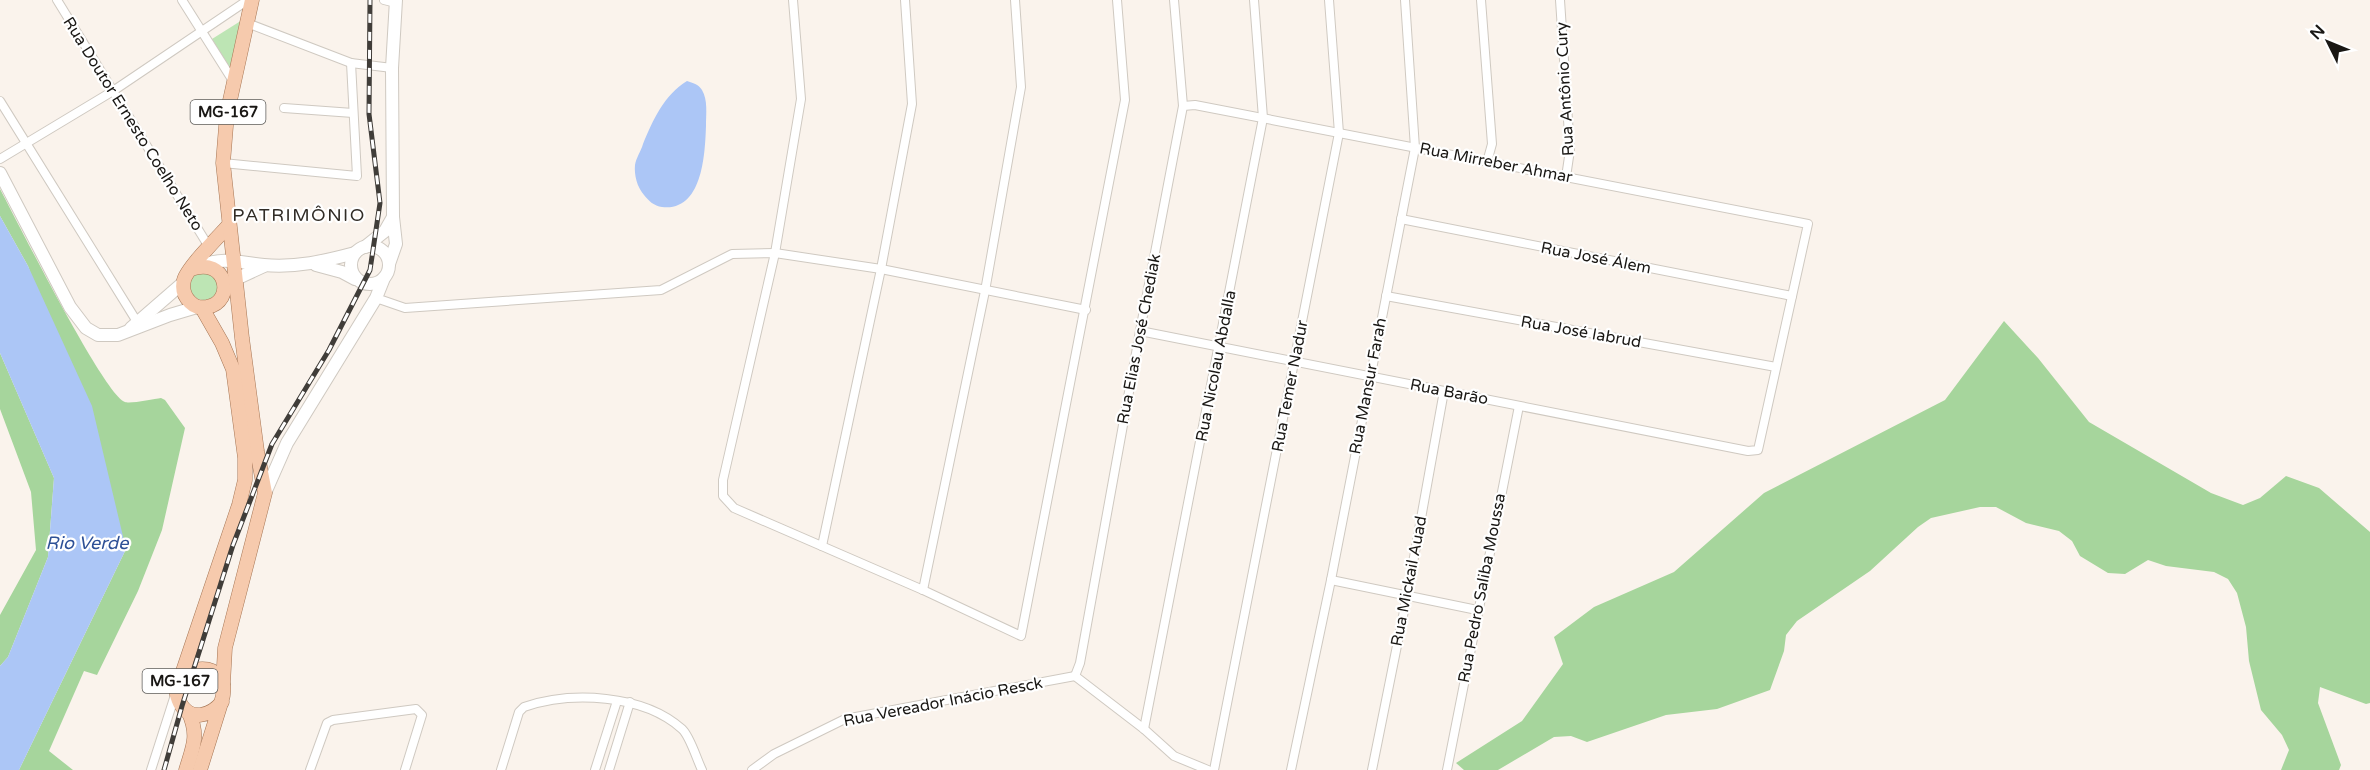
<svg xmlns="http://www.w3.org/2000/svg" width="2370" height="770" viewBox="0 0 2370 770" font-family="'Varela Round',sans-serif">
	<rect width="100%" height="100%" fill="#faf3ec"/>
	<!-- green -->
	<g fill="#bde5b4">
		<polygon points="247,17 232,73 212,39"/>
		<circle cx="204" cy="286" r="14"/>
	</g>
	<!-- forest -->
	<g fill="#a6d59c">
		<path d="M 0,189 C 16,219 104,395 125,402 C 130,404 154,399 161,398 L 165,400 L 185,428 L 162,530 L 138,591 L 97,675 L 84,671 L 49,751 L 73,770 L 19,770 L 126,549 L 28,266 L 0,216 Z"/>
		<polygon points="2004,321 2038,358 2089,422 2211,493 2243,505 2260,498 2286,476 2319,488 2370,532 2370,703 2366,704 2320,687 2318,703 2341,765 2339,770 2281,770 2289,750 2282,735 2261,710 2249,661 2246,627 2237,593 2228,579 2214,572 2166,566 2148,560 2125,574 2108,573 2080,556 2072,541 2059,531 2026,523 1996,507 1980,507 1931,518 1918,527 1870,571 1797,621 1786,635 1784,651 1770,690 1717,709 1666,715 1587,742 1571,736 1554,737 1498,770 1464,770 1456,763 1522,721 1563,664 1554,637 1594,607 1674,572 1764,493 1945,400"/>
		<polygon points="0,353 54,478 48,557 8,657 0,666 0,615 36,550 31,492 0,409"/>
	</g>
	<!-- water -->
	<g fill="#acc6f6">
		<path d="M 687,81 C 693,83 698,84 702,90 C 708,100 706,114 706,126 C 705,153 703,212 662,207 C 654,206 649,201 644,195 C 637,187 634,175 635,165 C 636,158 641,151 643,144 C 653,120 664,95 687,81 Z"/>
		<polygon points="0,216 28,266 92,406 126,549 19,770 0,770 0,666 8,657 48,557 54,478 0,353"/>
	</g>
	<g fill="none" stroke-linecap="round" stroke-linejoin="round">
		<!-- street casing -->
		<g stroke="#cfc9c1" stroke-width="10">
			<g id="street">
				<polyline points="57,0 209,247"/>
				<polyline points="182,0 235,84"/>
				<polyline points="384,0 396,3"/>
				<polyline points="793,0 801,99 775,253 723,480 723,496 734,508 923,590 1021,636 1125,100 1117,0"/>
				<polyline points="1481,0 1492,144 1487,162"/>
				<polyline points="1560,0 1570,150 1566,177"/>
				<polyline points="247,23 351,63 392,68"/>
				<polyline points="0,101 139,325"/>
				<polyline points="284,108 353,113"/>
				<polyline points="0,159 113,91 248,0"/>
				<polyline points="223,163 357,176 351,63"/>
				<polyline points="1401,219 1792,296"/>
				<polyline points="1386,296 1776,367"/>
				<polyline points="376,298 405,308 661,290 732,254 775,253 881,269 1086,310"/>
				<polyline points="1140,331 1748,451 1758,450 1808,224 1195,105 1183,106"/>
				<polyline points="822,546 881,269 912,104 905,0"/>
				<polyline points="1331,580 1477,610"/>
				<polyline points="923,590 985,291 1021,87 1015,0"/>
				<polyline points="1075,676 1080,663 1140,331 1183,106 1174,0"/>
				<polyline points="1075,676 1144,729 1174,756 1208,770"/>
				<polyline points="1144,729 1263,118 1254,0"/>
				<polyline points="151,770 176,692"/>
				<polyline points="310,770 327,723 333,720 416,709 422,715 405,770"/>
				<path d="M 501,770 L 519,712 L 524,707 C 571,691 643,694 682,729 C 690,736 697,760 702,770"/>
				<polyline points="595,770 617,701"/>
				<polyline points="609,770 630,702"/>
				<polyline points="752,770 774,754 845,719 1075,676"/>
				<polyline points="1214,770 1339,133 1329,0"/>
				<polyline points="1291,770 1331,580 1415,148 1405,0"/>
				<polyline points="1372,770 1407,596 1444,391"/>
				<polyline points="1447,770 1519,406"/>
			</g>
		</g>
		<!-- secondary casing -->
		<g stroke="#cfc9c1" stroke-width="14">
			<g id="secondary">
				<polyline points="0,173 70,307 86,328 98,335 118,335 170,315 197,307"/>
				<circle cx="370" cy="265" r="19"/>
				<polyline points="365,247 385,231 393,217"/>
				<polyline points="389,264 396,244 393,217 392,68 396,0"/>
				<polyline points="316,265 342,272 355,279"/>
				<path d="M 201,266 C 223,256 241,263 264,265 C 296,268 325,261 355,253"/>
				<polyline points="230,285 236,279 264,266"/>
				<polyline points="131,328 184,282"/>
				<polyline points="265,493 287,443 376,298 384,278"/>
			</g>
		</g>
		<!-- primary casing -->
		<g stroke="#a57554" stroke-width="15">
			<g id="primary">
				<path d="M 191,269 C 227,256 236,302 207,307 C 199,308 195,307 190,302 C 184,296 182,288 184,280 C 187,268 219,236 229,225"/>
				<polyline points="223,684 225,648 265,493 257,451 242,338 223,163 227,114 252,0"/>
				<polyline points="178,686 239,505 245,480 245,458 233,369 222,343 202,308"/>
				<path d="M 186,770 C 193,747 199,736 189,713"/>
				<path d="M 200,770 C 207,748 214,726 221,703 C 238,653 160,663 180,703 C 190,722 211,716 222,702"/>
			</g>
		</g>
		<!-- street -->
		<use href="#street" stroke="#fff" stroke-width="8"/>
		<!-- secondary -->
		<use href="#secondary" stroke="#fff" stroke-width="12"/>
		<!-- primary -->
		<use href="#primary" stroke="#f6caad" stroke-width="14"/>
		<!-- rail casing -->
		<g stroke="#403d39" stroke-width="5">
			<polyline id="rail" points="164,770 182,706 233,545 272,444 329,350 370,270 380,203 369,114 370,0"/>
		</g>
		<!-- rail -->
		<use href="#rail" stroke="#fff" stroke-width="3" stroke-dasharray="9" stroke-linecap="butt"/>
	</g>
	<g text-anchor="middle" dominant-baseline="central" stroke-width="4.5" stroke-linejoin="round" paint-order="stroke">
		<!-- shield labels -->
		<g fill="#fff" stroke="#5e5d5a" stroke-width="1.5">
			<rect x="190.5" y="100" width="75" height="24" rx="4.5"/>
			<rect x="142.5" y="669" width="75" height="24" rx="4.5"/>
		</g>
		<g font-size="15" font-weight="bold" fill="#191714">
			<text x="228" y="112">MG-167</text>
			<text x="180" y="681">MG-167</text>
		</g>
		<!-- street labels -->
		<g font-size="16" fill="#191714" stroke="#fff">
			<text transform="translate(1565 89) rotate(-93)">Rua Antônio Cury</text>
			<text transform="translate(133 124) rotate(58)">Rua Doutor Ernesto Coelho Neto</text>
			<text transform="translate(1496 163) rotate(11)">Rua Mirreber Ahmar</text>
			<text transform="translate(1596 258) rotate(11)">Rua José Álem</text>
			<text transform="translate(1581 332) rotate(10)">Rua José Iabrud</text>
			<text transform="translate(1139 339) rotate(-79)">Rua Elias José Chediak</text>
			<text transform="translate(1216 366) rotate(-79)">Rua Nicolau Abdalla</text>
			<text transform="translate(1290 386) rotate(-79)">Rua Temer Nadur</text>
			<text transform="translate(1368 386) rotate(-79)">Rua Mansur Farah</text>
			<text transform="translate(1449 392) rotate(11)">Rua Barão</text>
			<text transform="translate(1409 581) rotate(-79)">Rua Mickail Auad</text>
			<text transform="translate(1482 588) rotate(-79)">Rua Pedro Saliba Moussa</text>
			<text transform="translate(943 702) rotate(-11)">Rua Vereador Inácio Resck</text>
		</g>
		<!-- neighbourhood labels -->
		<g font-size="18" letter-spacing="1.5" fill="#312c26" stroke="#fff">
			<text x="299" y="215">PATRIMÔNIO</text>
		</g>
		<!-- water labels -->
		<g font-size="18" font-style="italic" fill="#2d5096" stroke="#fff">
			<text x="87" y="543">Rio Verde</text>
		</g>
	</g>
	<!-- north arrow -->
	<g transform="translate(2328 42) rotate(313)" stroke="#ffffff" stroke-width="4.5" paint-order="stroke">
	<path d="M0-4.5L10 22L0 15L-10 22Z" fill="#191714"/>
	<text y="-9" font-size="16" font-weight="bold" text-anchor="middle" fill="#191714">N</text>
	</g>
</svg>
